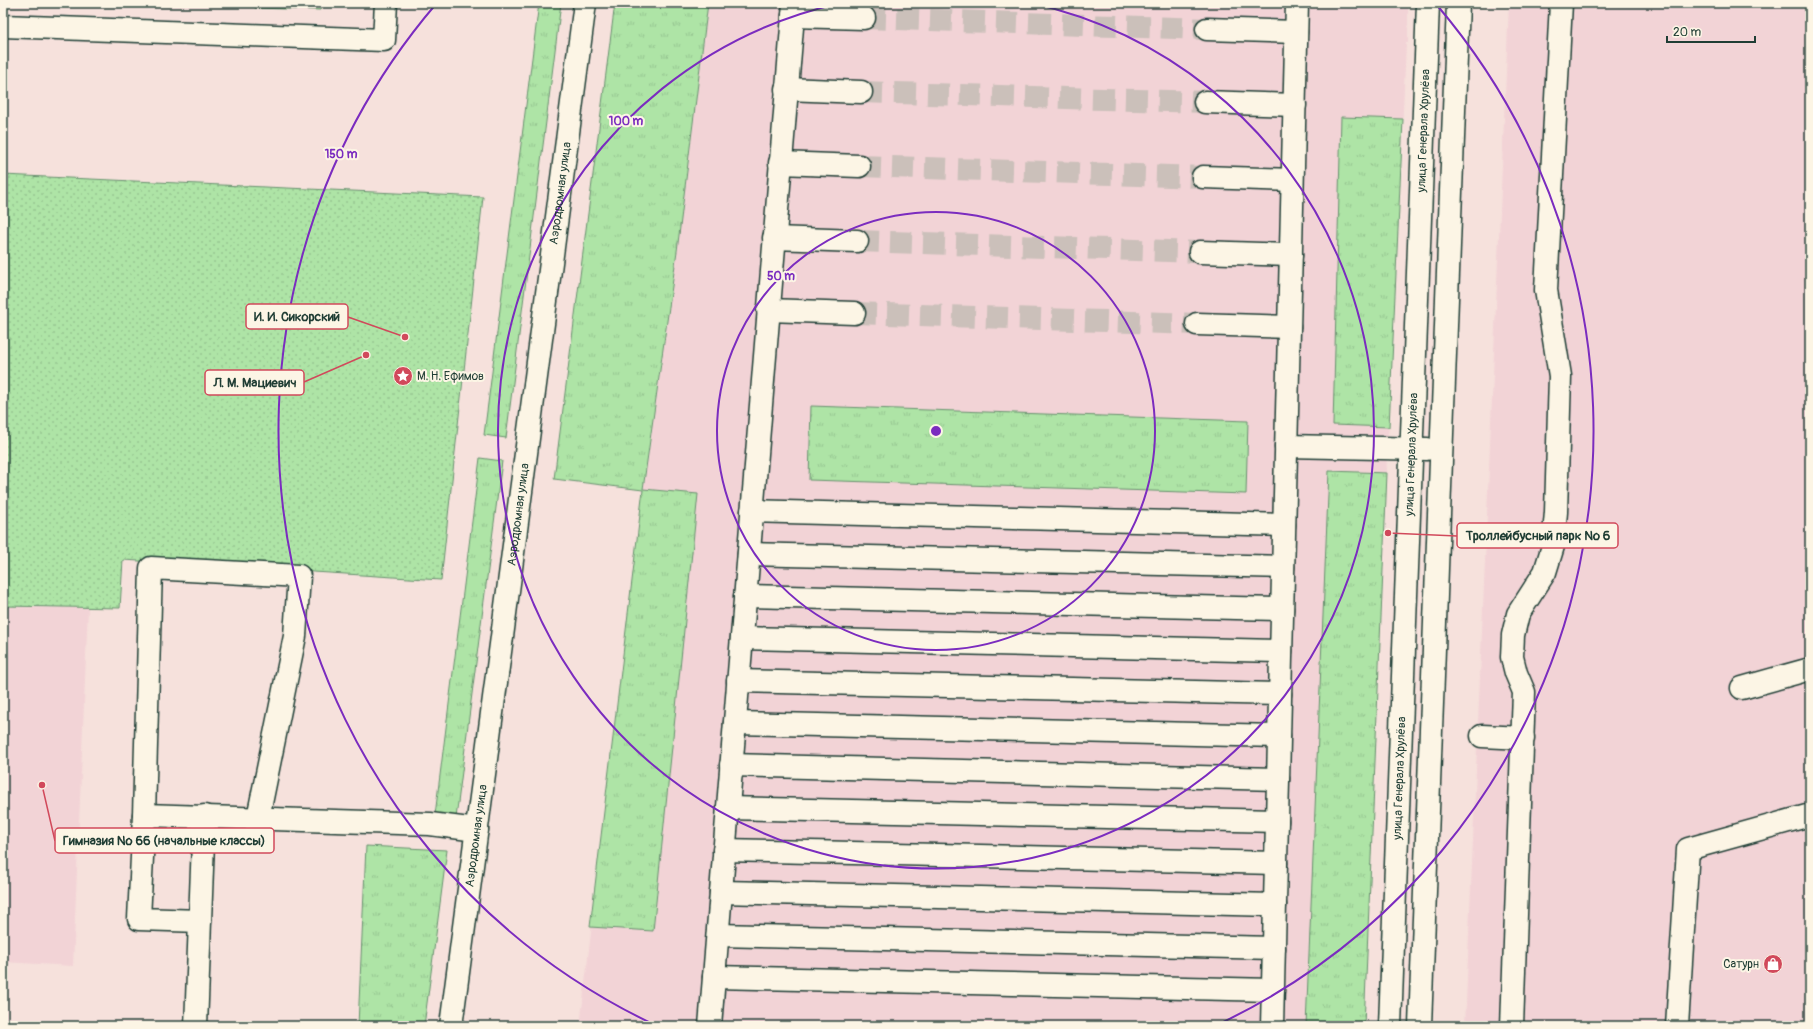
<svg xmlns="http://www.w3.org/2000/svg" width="1813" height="1029" viewBox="0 0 1813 1029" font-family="Pangolin,sans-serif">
	<defs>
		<pattern id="grass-tufts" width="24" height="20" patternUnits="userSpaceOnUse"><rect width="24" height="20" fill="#aee4a6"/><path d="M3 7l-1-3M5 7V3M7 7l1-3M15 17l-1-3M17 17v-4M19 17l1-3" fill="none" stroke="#95c490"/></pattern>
		<pattern id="forest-crowns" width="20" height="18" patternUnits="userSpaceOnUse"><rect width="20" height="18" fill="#aee4a6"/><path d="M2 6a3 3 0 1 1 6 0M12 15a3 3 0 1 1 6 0" fill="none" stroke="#95c490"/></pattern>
		<pattern id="park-dots" width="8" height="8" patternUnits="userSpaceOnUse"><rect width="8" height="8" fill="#aee4a6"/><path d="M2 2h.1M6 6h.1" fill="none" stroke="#95c490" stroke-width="1.8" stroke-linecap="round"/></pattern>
	</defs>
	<rect width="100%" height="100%" fill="#f6e1dc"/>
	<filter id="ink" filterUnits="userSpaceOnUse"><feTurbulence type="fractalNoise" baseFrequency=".025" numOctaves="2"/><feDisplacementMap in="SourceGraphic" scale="8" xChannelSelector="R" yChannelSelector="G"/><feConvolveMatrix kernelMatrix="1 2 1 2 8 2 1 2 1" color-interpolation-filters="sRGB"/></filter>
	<g filter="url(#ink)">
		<!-- built -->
		<g fill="#f2d3d6">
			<polygon points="708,3 1408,3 1408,43 1406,43 1389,427 1386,448 1387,473 1364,1026 580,1026 643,489 677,251"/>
			<polygon points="1509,3 1810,3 1810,1026 1465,1026"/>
			<polygon points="3,607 88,608 73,966 3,962"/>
		</g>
		<!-- grass -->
		<g fill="url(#grass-tufts)" stroke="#66906d">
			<polygon points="539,3 561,3 506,438 484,435"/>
			<polygon points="615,3 708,3 677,251 643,489 698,494 653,931 590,927 643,490 554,479"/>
			<polygon points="1341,117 1403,119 1389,427 1333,425"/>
			<polygon points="811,406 1248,421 1246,494 809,480"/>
			<polygon points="480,458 502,461 456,818 435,815"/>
			<polygon points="1329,471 1387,473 1364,1026 1306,1026"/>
			<polygon points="366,846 447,850 424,1026 358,1026"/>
		</g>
		<!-- forest -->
		<polygon fill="url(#forest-crowns)" stroke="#66906d" points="251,3 323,3 320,10 255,8"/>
		<!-- park -->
		<polygon fill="url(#park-dots)" stroke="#66906d" points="3,175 483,197 441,580 123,560 120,608 3,606"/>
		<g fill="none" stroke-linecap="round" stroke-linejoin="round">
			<!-- minor-tunnel -->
			<g stroke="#cbc0ba" stroke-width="22" stroke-dasharray="22 11" stroke-linecap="butt">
				<polyline points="864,18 1207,29"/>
				<polyline points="861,92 1205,102"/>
				<polyline points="859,166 1203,177"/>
				<polyline points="857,241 1200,252"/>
				<polyline points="854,313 1197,324"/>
			</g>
			<!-- minor casing -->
			<g stroke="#1f3d34" stroke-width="25">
				<g id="minor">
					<polyline points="793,16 864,18"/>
					<polyline points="3,26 384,40 386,3"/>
					<polyline points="1207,29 1296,32"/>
					<polyline points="786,89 861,92"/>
					<polyline points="1205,102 1295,105"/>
					<polyline points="780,163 859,166"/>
					<polyline points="1203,177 1292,180"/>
					<polyline points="774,238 857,241"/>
					<polyline points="1200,252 1291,255"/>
					<polyline points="768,310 854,313"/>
					<polyline points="1197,324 1289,327"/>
					<polyline points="1286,446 1427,449"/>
					<polyline points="752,511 1284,525"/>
					<polyline points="749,554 1283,567"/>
					<polyline points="745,596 1282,609"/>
					<polyline points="742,638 1281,651"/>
					<polyline points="738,681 1280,694"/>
					<polyline points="1742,688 1810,669"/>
					<polyline points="735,723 1279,736"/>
					<polyline points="1482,736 1523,738"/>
					<polyline points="731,765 1278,779"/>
					<polyline points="728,808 1277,821"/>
					<polyline points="144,815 151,568 299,576 295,636 258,818"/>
					<polyline points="724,850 1276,863"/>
					<polyline points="721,892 1275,905"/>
					<polyline points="200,921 139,919 144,815 430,824 477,830"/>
					<polyline points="718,935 1274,948"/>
					<polyline points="714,977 1273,990"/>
					<polyline points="196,1026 204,816"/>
					<path id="s1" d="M 451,1026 L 585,3"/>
					<polyline points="710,1026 794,3"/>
					<polyline points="1272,1026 1297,3"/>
					<path id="s2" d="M 1390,1026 L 1428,3"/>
					<polyline points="1420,1026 1458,3"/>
					<polyline points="1512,1026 1524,692 1516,673 1512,657 1513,635 1518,614 1545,572 1553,546 1556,512 1560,376 1546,290 1561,3"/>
					<polyline points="1677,1026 1688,849 1810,815"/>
				</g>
			</g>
			<!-- minor -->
			<use href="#minor" stroke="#fcf5e5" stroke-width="22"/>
		</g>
	</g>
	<!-- distance rings -->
	<g fill="none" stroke="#7b2cbf" stroke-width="2">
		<circle cx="936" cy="431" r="219"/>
		<path d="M1031 3A438 438 0 1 1 841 3"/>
		<path d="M653 1024A657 657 0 0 1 436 4M1436 4A657 657 0 0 1 1219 1024"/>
	</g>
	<!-- icons -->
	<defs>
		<g id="sight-disc" transform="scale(1)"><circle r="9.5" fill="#d1495b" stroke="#fcf5e5"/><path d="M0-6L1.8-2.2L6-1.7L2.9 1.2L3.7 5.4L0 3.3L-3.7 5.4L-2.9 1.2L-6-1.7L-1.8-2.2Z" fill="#fff"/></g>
		<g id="shop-disc" transform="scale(1)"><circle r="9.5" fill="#d1495b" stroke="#fcf5e5"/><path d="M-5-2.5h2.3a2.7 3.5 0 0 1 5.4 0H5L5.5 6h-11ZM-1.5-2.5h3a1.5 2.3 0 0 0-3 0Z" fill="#fff"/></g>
	</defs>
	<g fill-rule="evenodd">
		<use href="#sight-disc" x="403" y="376"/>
		<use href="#shop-disc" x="1773" y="964"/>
	</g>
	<g text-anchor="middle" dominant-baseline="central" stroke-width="4" stroke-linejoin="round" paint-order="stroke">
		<!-- street labels -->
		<g font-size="12" fill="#1f3d34" stroke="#fcf5e5">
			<text stroke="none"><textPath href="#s2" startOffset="896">улица Генерала Хрулёва</textPath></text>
			<text stroke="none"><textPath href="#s1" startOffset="840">Аэродромная улица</textPath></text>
			<text stroke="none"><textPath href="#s2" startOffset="572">улица Генерала Хрулёва</textPath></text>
			<text stroke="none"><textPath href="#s1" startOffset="516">Аэродромная улица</textPath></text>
			<text stroke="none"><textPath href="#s2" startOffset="248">улица Генерала Хрулёва</textPath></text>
			<text stroke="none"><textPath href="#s1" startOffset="192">Аэродромная улица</textPath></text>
		</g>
		<!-- poi labels -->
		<g font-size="12" fill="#1f3d34" stroke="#fcf5e5" text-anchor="start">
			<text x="417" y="376">М. Н. Ефимов</text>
			<text x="1759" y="964" text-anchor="end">Сатурн</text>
		</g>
	</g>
	<circle cx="936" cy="431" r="6" fill="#7b2cbf" stroke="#fcf5e5" stroke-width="2"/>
	<g font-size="12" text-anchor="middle" font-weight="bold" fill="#7b2cbf" stroke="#fcf5e5" stroke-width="4" stroke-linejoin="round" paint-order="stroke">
		<text x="626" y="125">100 m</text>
		<text x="341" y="158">150 m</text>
		<text x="781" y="280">50 m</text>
	</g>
	<!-- callouts -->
	<path fill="none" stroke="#d1495b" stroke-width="1.5" d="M405 337L348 317M366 355L304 382M1388 533L1457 536M42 785L55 841"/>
	<g fill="#d1495b" stroke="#fcf5e5" stroke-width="1.5">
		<circle cx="405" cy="337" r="4"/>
		<circle cx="366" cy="355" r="4"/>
		<circle cx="1388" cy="533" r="4"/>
		<circle cx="42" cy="785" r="4"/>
	</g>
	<g fill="#fcf5e5" stroke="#d1495b" stroke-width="1.5">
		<rect x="246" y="304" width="102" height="25" rx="4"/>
		<rect x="205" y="370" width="99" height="25" rx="4"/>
		<rect x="1457" y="523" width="161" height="25" rx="4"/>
		<rect x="55" y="828" width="219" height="25" rx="4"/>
	</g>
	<g font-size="13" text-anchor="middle" font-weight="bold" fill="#1f3d34">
		<text x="297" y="321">И. И. Сикорский</text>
		<text x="255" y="387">Л. М. Мациевич</text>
		<text x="1538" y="540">Троллейбусный парк № 6</text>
		<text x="164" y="845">Гимназия № 66 (начальные классы)</text>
	</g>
	<!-- margin -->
	<rect width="1813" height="1029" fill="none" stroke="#fcf5e5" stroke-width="16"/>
	<rect x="8" y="8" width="1797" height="1013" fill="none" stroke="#1f3d34" stroke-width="1.5" filter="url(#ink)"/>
	<!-- scale -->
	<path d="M1667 36v6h88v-6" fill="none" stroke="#1f3d34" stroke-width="2"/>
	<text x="1673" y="36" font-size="12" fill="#1f3d34" stroke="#fcf5e5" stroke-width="3" paint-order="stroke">20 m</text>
</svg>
